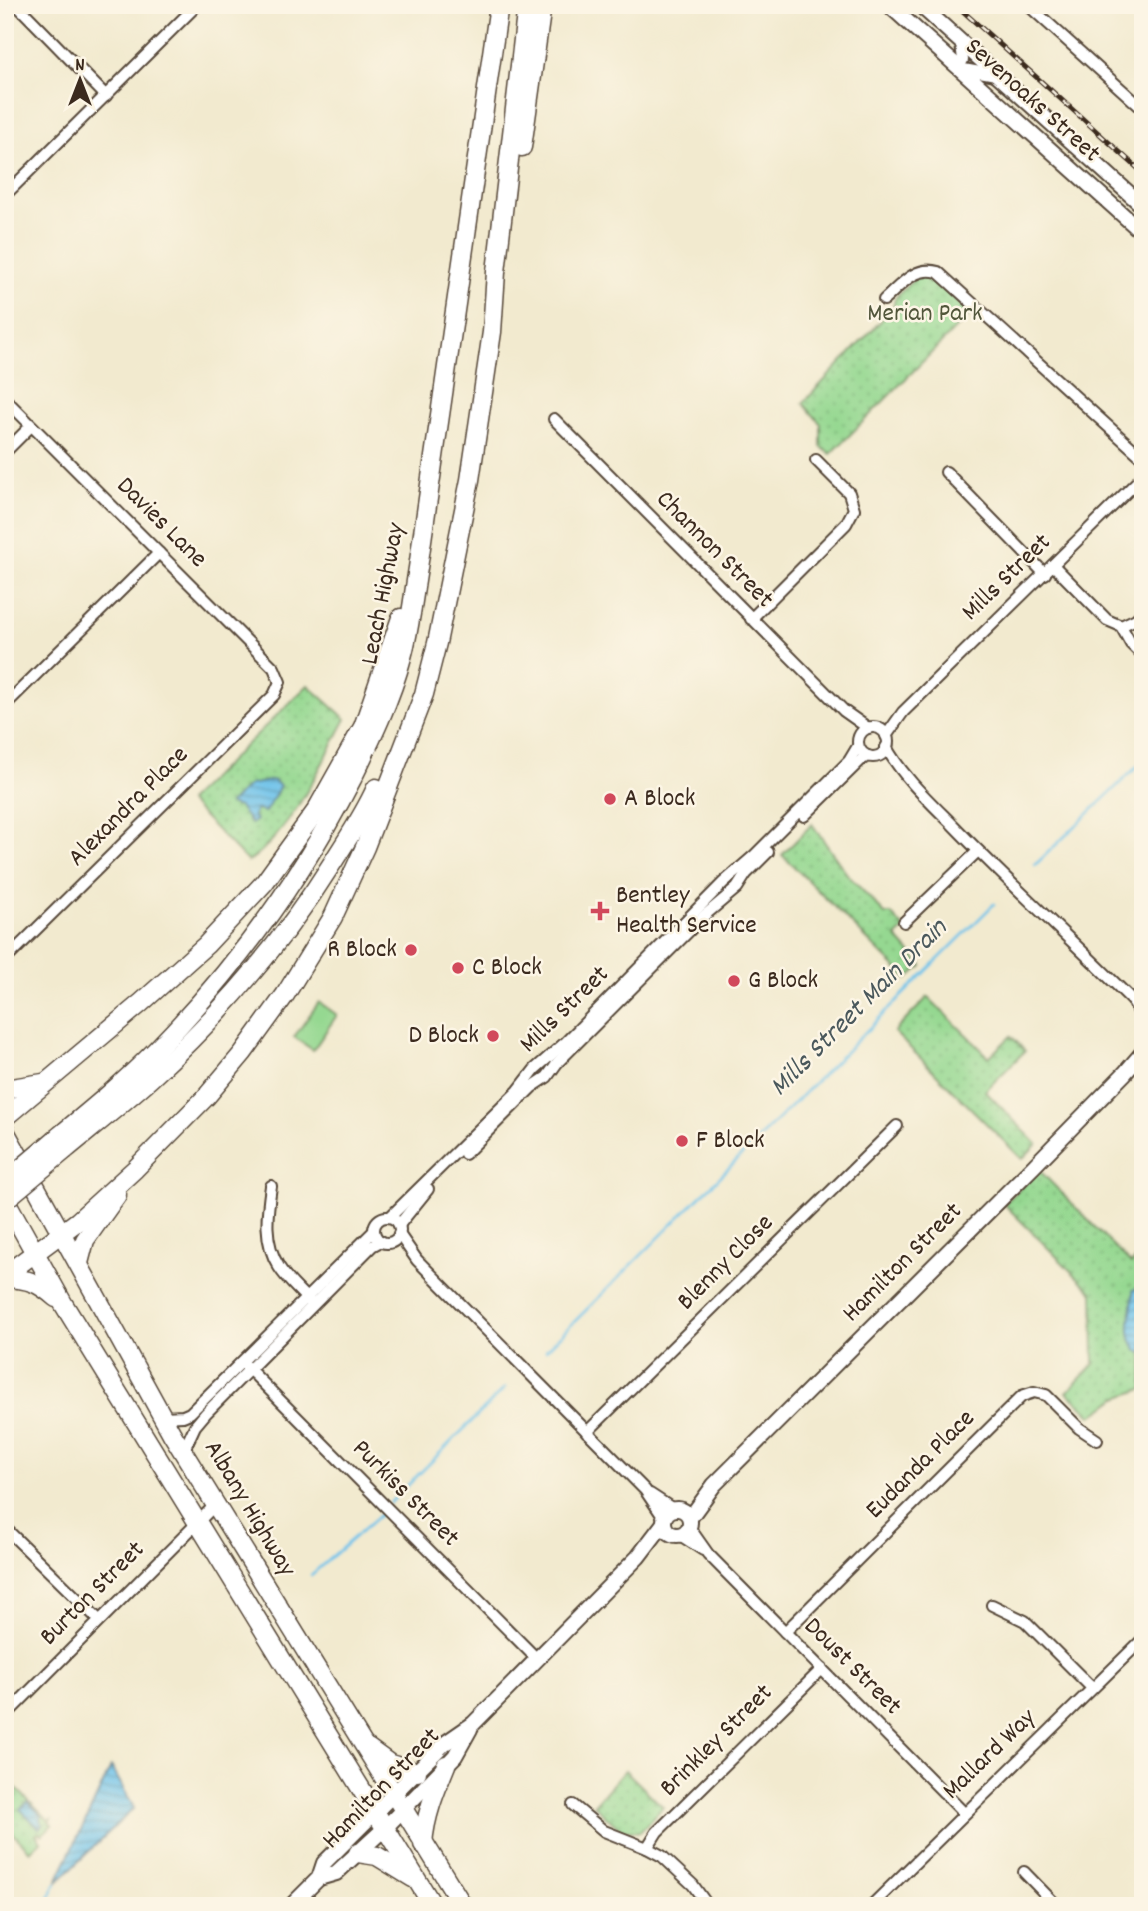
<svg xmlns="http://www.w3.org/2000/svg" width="1148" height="1911" viewBox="0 0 1148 1911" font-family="Dekko,sans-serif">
	<defs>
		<pattern id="park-dots" width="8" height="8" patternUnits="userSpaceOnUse" patternTransform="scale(1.75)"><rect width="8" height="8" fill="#95d891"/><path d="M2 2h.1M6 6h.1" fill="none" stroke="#81ba7d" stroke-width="1.8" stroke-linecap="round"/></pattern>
		<pattern id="water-rules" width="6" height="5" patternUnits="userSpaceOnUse" patternTransform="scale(1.75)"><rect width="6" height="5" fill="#6ec3eb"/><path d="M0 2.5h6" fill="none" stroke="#5c9fbe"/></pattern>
	</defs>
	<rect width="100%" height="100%" fill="#fcf5e5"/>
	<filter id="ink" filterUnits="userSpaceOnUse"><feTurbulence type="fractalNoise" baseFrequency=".0143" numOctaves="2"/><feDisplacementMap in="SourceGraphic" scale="14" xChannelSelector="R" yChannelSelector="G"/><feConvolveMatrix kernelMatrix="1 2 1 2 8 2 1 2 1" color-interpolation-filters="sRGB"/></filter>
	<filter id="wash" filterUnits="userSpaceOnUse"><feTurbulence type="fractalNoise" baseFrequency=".00686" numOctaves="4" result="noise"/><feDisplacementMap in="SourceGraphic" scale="28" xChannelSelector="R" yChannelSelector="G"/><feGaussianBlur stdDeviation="1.57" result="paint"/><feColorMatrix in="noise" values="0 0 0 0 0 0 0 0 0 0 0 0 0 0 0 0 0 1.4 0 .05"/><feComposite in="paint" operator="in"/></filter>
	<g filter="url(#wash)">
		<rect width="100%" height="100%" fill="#f2eacf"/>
		<!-- grass -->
		<polygon fill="#95d891" stroke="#688158" stroke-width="2" points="319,1002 337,1015 313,1050 294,1037"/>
		<!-- park -->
		<g fill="url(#park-dots)" stroke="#688158" stroke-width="2">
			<polygon points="918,275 935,277 972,312 831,454 821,447 821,424 803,403 893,308 895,298"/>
			<path d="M 308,685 L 346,719 C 319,768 294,828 248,862 L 188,801 Z"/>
			<polygon points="812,824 847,874 885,914 891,914 905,929 896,937 922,966 907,979 782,855"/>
			<polygon points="928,997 989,1057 1011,1036 1025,1051 985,1091 1037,1144 1022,1159 894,1032"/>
			<polygon points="1039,1170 1131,1264 1143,1253 1143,1389 1117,1398 1092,1416 1067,1392 1094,1364 1093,1293 1004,1204"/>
			<polygon points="625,1770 663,1807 640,1832 621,1830 594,1805"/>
			<polygon points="15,1787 48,1820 51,1819 49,1822 52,1825 42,1835 39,1833 36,1835 41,1841 30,1851 5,1825 5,1819 12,1813 5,1807 5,1796"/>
		</g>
		<!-- water -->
		<g fill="url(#water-rules)" stroke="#547684" stroke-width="2">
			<polygon points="273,780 280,786 265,812 256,810 253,815 256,820 251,824 239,807 229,804 249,785"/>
			<path d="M 1143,1285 L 1143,1353 L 1141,1353 C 1121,1338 1134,1309 1133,1290 Z"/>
			<polygon points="111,1766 134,1808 56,1883 111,1767"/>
			<polygon points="28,1802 42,1816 40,1819 43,1825 39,1828 20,1809"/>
		</g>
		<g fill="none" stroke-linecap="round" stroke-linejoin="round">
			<!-- stream -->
			<g stroke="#6ec3eb" stroke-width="2.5">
				<polyline points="1035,865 1143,761"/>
				<polyline points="546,1350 994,904"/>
				<polyline points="390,1503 505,1388"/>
				<polyline points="311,1575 382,1513"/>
				<polyline points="46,1906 56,1883"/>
			</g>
		</g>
	</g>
	<g filter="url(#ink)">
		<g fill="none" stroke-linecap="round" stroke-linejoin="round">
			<!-- minor casing -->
			<g stroke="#564739" stroke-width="14">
				<g id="minor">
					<polyline points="17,5 106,96"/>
					<polyline points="1028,5 1143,109"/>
					<polyline points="961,44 963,60 958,68 996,75"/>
					<polyline points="5,195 197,5"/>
					<path d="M 884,300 C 900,286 915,265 938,272 L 1143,458"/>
					<polyline points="5,399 274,668 280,682 274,695 5,960"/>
					<polyline points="554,419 844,711 868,728"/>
					<polyline points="5,452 31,426"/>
					<polyline points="946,472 1045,574"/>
					<polyline points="1053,565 1107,620 1121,626 1136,619 1143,612"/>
					<polyline points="751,619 846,524 854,509 849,493 816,460"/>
					<polyline points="1121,626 1131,644 1143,656"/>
					<polyline points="5,705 159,553"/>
					<circle cx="873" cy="742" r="15"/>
					<polyline points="886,736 903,712 1143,476"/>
					<path d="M 886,747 C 903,777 928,800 952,824 C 1011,885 1074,942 1133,1001 L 1143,1007"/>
					<polyline points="804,816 861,760 868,756"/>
					<polyline points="904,922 978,851"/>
					<polyline points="1133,1001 1143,1019"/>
					<polyline points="465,1154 532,1087 547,1077 557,1063 705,915 737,888 746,874 768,852"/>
					<path d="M 271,1186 C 267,1214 263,1242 279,1267 C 287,1280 299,1290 309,1301"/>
					<polyline points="390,1217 518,1091 535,1069 566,1042 724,882 755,855 849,761 858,746"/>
					<circle cx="387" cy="1230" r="13"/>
					<polyline points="399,1225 428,1189"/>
					<polyline points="399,1234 417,1260 645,1490 664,1518"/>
					<polyline points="242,1362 536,1658"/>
					<polyline points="163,1417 183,1416 190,1413 374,1231"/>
					<polyline points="587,1432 897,1126"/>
					<polyline points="183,1452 195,1426 206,1413 372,1246 381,1241"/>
					<polyline points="650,1494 673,1509"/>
					<polyline points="689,1527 708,1554 964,1813"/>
					<polyline points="5,1528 99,1620"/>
					<polyline points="680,1535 703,1550"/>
					<polyline points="992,1605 1025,1621 1092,1688"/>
					<polyline points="785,1632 1022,1396 1034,1392 1046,1395 1079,1428 1097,1440"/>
					<polyline points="5,1716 215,1505"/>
					<polyline points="573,1805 604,1831 647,1848 662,1856 693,1885 708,1906"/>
					<polyline points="647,1848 657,1832 822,1669"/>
					<polyline points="1024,1872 1057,1906"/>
					<polyline points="871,1906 1143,1639"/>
				</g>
			</g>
			<!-- major casing -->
			<g stroke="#564739" stroke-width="18">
				<g id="major">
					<polyline points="889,5 1143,233"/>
					<polyline points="920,5 1143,206"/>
					<circle cx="677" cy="1522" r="13"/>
					<polyline points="690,1518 714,1485 1033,1167 1125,1073 1143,1052"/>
					<polyline points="319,1878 336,1873 385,1828 455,1756 470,1729"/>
					<polyline points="291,1906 319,1878 324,1863 444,1744 473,1724 638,1557 664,1523"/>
				</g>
			</g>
			<!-- highway casing -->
			<g stroke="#564739" stroke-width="21">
				<g id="highway">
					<polyline points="522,147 542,5"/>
					<polyline points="5,1089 43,1083"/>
					<polyline points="5,1117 141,1003 206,945 264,883 316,811 363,727 401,618"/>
					<polyline points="5,1131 172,1434 463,1906"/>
					<path d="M 58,1137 C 92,1109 126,1081 157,1049 C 235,969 301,879 352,779 C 371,740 391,699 402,657 C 410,629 413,598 418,568 L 499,5"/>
					<path d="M 65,1150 C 94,1126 123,1103 151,1078 C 221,1014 283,942 333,862 C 348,838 364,815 376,788"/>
					<polyline points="5,1199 64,1305 433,1906"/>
					<polyline points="79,1263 85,1240 117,1195"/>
					<polyline points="5,1275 78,1221 135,1169 206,1097 243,1053 285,995 333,917 365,847 424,694 437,643 470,480 492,332 496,272 527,5"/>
					<path d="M 5,1278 C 29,1279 38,1282 56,1298"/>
					<polyline points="368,1748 390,1764 417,1772"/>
					<path d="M 423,1844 C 425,1816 435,1792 446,1765"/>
					<polyline points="358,1853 377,1856 413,1878"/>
				</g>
			</g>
			<!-- minor -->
			<use href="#minor" stroke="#fff" stroke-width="10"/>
			<!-- major -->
			<use href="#major" stroke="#fff" stroke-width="14"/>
			<!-- highway -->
			<use href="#highway" stroke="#fff" stroke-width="18"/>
			<!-- rail casing -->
			<g stroke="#3b2a1e" stroke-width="5">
				<polyline id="rail" points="956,5 1143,173"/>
			</g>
			<!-- rail -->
			<use href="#rail" stroke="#fcf5e5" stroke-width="2.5" stroke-dasharray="8" stroke-linecap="butt"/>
			<!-- highway-bridge casing -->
			<g stroke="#564739" stroke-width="21" stroke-linecap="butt">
				<g id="highway-bridge">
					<polyline points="5,1182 58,1137"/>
					<polyline points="5,1200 65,1150"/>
				</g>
			</g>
			<!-- highway-bridge -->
			<use href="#highway-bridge" stroke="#fff" stroke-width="18"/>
		</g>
	</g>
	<!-- markers -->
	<g fill="#d1495b" stroke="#fcf5e5" stroke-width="2.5">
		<circle cx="610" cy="799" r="7"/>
		<path d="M596.5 900.5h7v7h7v7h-7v7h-7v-7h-7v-7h7z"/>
		<circle cx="411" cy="950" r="7"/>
		<circle cx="458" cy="968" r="7"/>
		<circle cx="734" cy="981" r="7"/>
		<circle cx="493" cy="1036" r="7"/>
		<circle cx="682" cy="1141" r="7"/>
	</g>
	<g text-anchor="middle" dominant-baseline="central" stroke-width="5" stroke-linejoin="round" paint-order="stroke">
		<!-- street labels -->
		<g font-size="26" fill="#3b2a1e" stroke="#fcf5e5">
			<text transform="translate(1032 101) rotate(42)">Sevenoaks Street</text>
			<text transform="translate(161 523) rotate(45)">Davies Lane</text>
			<text transform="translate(714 550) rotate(45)">Channon Street</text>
			<text transform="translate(1007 578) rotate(-44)">Mills Street</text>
			<text transform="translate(384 594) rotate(-79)">Leach Highway</text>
			<text transform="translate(129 807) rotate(-45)">Alexandra Place</text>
			<text transform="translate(565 1010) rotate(-44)">Mills Street</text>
			<text transform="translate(726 1263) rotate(-45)">Blenny Close</text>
			<text transform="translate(903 1263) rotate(-45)">Hamilton Street</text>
			<text transform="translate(921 1465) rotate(-45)">Eudanda Place</text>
			<text transform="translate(405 1494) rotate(45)">Purkiss Street</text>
			<text transform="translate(249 1509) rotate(59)">Albany Highway</text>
			<text transform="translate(93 1594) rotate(-45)">Burton Street</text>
			<text transform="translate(852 1667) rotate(45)">Doust Street</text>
			<text transform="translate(717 1741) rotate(-45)">Brinkley Street</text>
			<text transform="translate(990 1755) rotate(-44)">Mallard Way</text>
			<text transform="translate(382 1789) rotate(-46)">Hamilton Street</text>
		</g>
		<!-- park labels -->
		<g font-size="26" fill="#52563b" stroke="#fcf5e5">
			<text x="925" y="314">Merian Park</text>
		</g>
		<!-- poi labels -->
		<g font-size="26" fill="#3b2a1e" stroke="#fcf5e5" text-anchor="start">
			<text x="624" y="799">A Block</text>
			<text x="616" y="896">Bentley<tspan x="616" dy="30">Health Service</tspan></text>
			<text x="397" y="950" text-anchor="end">R Block</text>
			<text x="472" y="968">C Block</text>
			<text x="748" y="981">G Block</text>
			<text x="479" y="1036" text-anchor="end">D Block</text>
			<text x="696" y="1141">F Block</text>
		</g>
		<!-- water labels -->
		<g font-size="28" font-style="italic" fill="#4a585c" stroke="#fcf5e5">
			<text transform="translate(860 1009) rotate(-45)">Mills Street Main Drain</text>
		</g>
	</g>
	<!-- margin -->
	<rect width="1148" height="1911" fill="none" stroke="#fcf5e5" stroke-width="28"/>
	<!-- north arrow -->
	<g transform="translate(80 80)" stroke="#fcf5e5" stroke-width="5" paint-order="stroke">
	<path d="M0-5L12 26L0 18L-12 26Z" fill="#3b2a1e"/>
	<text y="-10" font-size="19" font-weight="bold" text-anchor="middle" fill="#3b2a1e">N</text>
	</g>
</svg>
